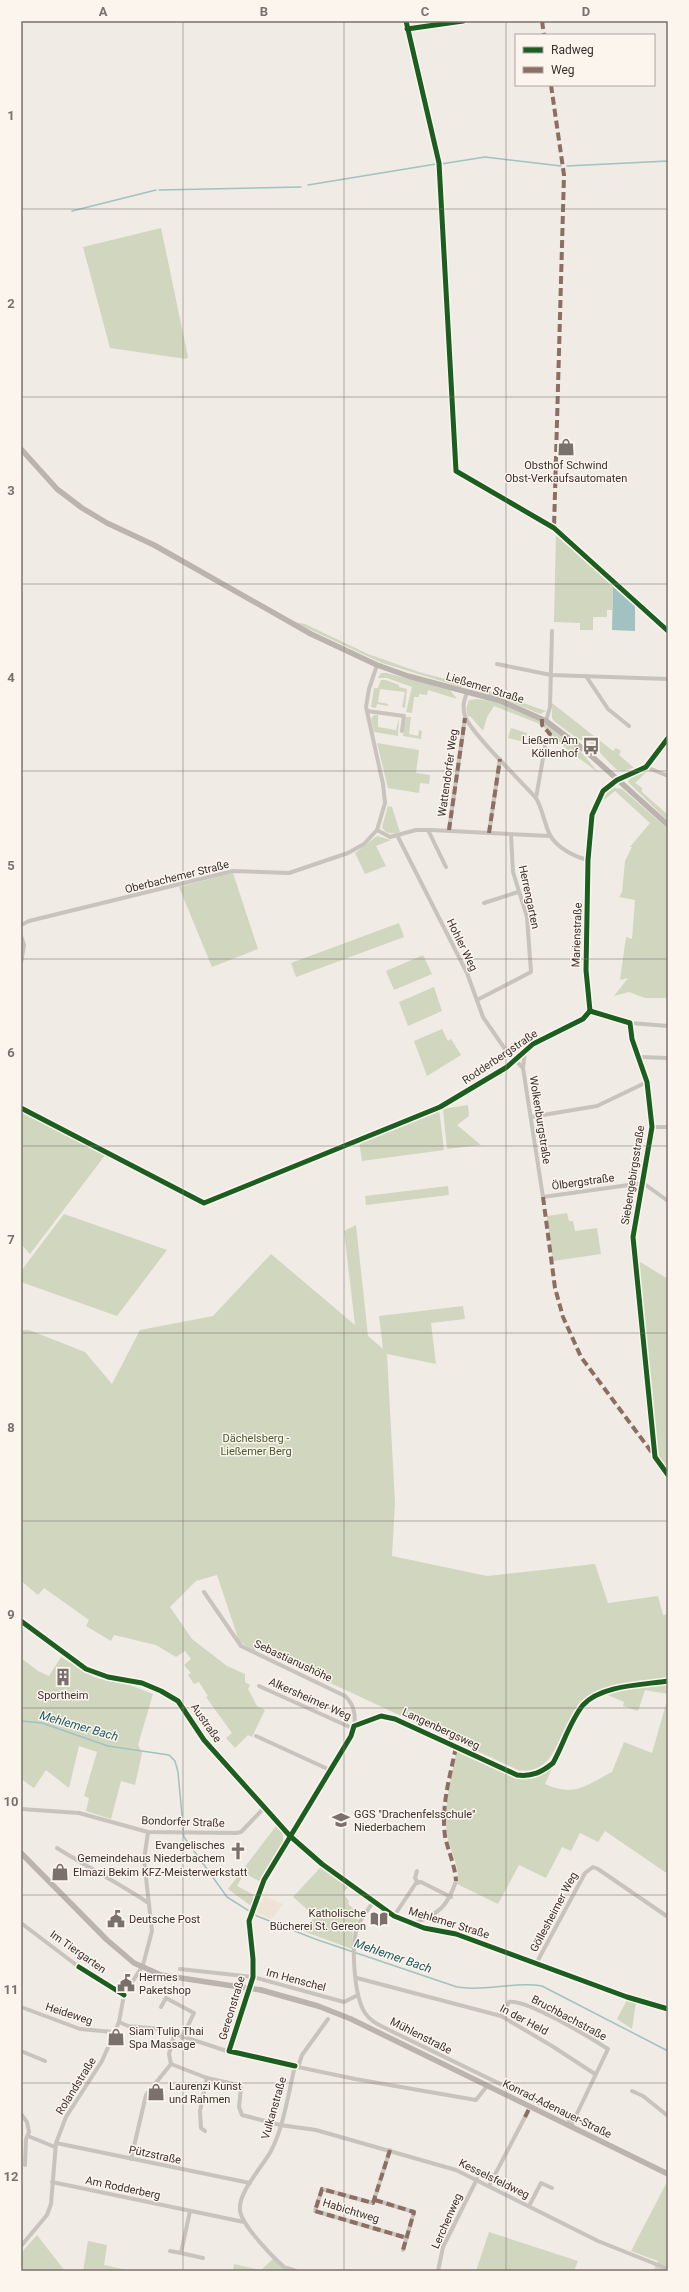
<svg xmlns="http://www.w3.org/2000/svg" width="689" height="2292" viewBox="0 0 689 2292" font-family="Roboto,sans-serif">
	<rect width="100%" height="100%" fill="#f0ebe5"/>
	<!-- green -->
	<g fill="#d1d6bf">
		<polygon points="161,228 188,357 186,359 110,348 83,247"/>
		<polygon points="556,532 613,585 612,610 607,610 607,617 593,617 593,630 580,630 580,623 554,622"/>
		<polygon points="294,622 305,624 368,654 419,672 464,684 462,687 458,686 382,663"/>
		<polygon points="381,673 387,673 450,690 457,699 428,690 427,695 419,694 419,697 414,697 412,713 406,712 412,687 387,678 378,678"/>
		<polygon points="381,680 386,680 399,685 399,687 407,689 405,708 402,707 405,692 380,689 378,702 388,704 388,706 377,704 376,708 371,707 374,688 378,688"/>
		<polygon points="468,681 470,684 546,711 540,714 511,702 473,690"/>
		<path d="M 477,699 C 515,703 552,725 580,751 C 587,758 593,767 600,774 L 568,750 L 540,724 L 494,706 L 487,717 L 483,731 L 471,717 L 468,716 L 466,709 L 469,700 Z"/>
		<polygon points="552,703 613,751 616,748 621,751 619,755 634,768 623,771 617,770 590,743 578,739 554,721 552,718"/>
		<polygon points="374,715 378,715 378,727 396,730 399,718 398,736 374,732 371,719"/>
		<polygon points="406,717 411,717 409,734 418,736 419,730 422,731 421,739 403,736"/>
		<polygon points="511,728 527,733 524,742 508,738"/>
		<polygon points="377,743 419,750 416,773 430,775 429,784 420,783 419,793 388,788"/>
		<polygon points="643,772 646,772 635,783 642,788 642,792 668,815 668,821 628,782 630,778"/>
		<polygon points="611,787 622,789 668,829 668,998 645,998 629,992 614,996 628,978 620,980 626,937 632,939 635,900 619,897 622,892 625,861 632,847 630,847 650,823 615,791 599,804 603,795"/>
		<path d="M 388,806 L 392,807 L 400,832 C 393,834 386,835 382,827 Z"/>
		<polygon points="377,836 391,840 376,846 386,866 365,874 355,853"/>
		<polygon points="233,873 258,949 212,967 179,887"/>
		<polygon points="399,923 404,937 296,977 291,963"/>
		<polygon points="423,955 432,974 394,990 386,971"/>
		<polygon points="434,987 442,1011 408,1026 399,1002"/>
		<polygon points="442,1029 448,1041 451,1039 461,1055 427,1076 414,1041"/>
		<polygon points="468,1105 469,1116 457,1125 481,1145 447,1149 443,1109"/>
		<polygon points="439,1109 444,1150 362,1161 359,1141"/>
		<polygon points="21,1110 106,1154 30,1254 21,1244"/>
		<polygon points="448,1186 449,1195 366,1205 365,1196"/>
		<polygon points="567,1213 569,1221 573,1221 575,1231 597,1228 601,1254 553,1261 547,1216"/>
		<polygon points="64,1214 167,1250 117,1316 21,1282 21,1271"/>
		<path d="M 356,1225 L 368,1336 L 383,1349 L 379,1316 L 463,1306 L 465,1319 L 431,1323 L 436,1364 L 387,1354 L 395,1503 L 392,1556 L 487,1576 L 595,1564 L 608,1603 L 658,1596 L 663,1615 L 668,1614 L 668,1679 L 604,1689 C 577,1700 570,1729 557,1752 L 554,1751 C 546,1765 535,1773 518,1770 L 257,1649 L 253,1651 L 239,1641 L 217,1575 L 196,1581 L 170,1607 L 192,1639 L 227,1666 L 245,1674 L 245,1682 L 250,1685 L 248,1689 L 257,1706 L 265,1710 L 252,1737 L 248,1735 L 235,1748 L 226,1738 L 232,1733 L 206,1697 L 208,1696 L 199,1682 L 194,1684 L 188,1675 L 191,1673 L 184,1665 L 191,1659 L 185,1651 L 176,1657 L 156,1645 L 114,1635 L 111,1641 L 86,1626 L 89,1620 L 44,1588 L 38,1595 L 21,1581 L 21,1330 L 29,1330 L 85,1352 L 112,1384 L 140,1330 L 213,1316 L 271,1254 L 355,1325 L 344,1231 Z"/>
		<polygon points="637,1260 668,1279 668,1472 657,1456"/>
		<polygon points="61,1657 96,1678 130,1685 153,1694 138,1745 142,1753 135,1785 121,1781 111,1819 86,1811 89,1798 84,1796 97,1752 79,1746 69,1788 46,1770 34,1788 21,1779 21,1658 38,1671 49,1676"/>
		<polygon points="668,1682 668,1694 645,1690 638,1711 623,1706 624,1702 603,1693"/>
		<path d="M 668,1697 L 668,1874 L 605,1831 L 598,1842 L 580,1833 L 571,1851 L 562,1847 L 546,1878 L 519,1865 L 498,1904 L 457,1884 C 461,1868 450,1851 447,1835 C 443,1806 451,1778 457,1749 L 516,1776 C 532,1779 543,1774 554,1764 L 545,1784 C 576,1797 584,1786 612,1772 L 624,1742 L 652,1753 Z"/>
		<polygon points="276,1826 283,1833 283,1842 259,1881 244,1873 237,1886 254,1895 251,1906 228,1889"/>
		<polygon points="320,1868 323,1868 349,1886 343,1893 349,1901 348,1904 357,1912 354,1916 358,1920 353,1929 352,1949 303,1931 315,1916 293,1897"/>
		<polygon points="627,2000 636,2002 632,2029 617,2019"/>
		<polygon points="668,2180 668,2271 653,2271 658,2261 631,2251"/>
		<polygon points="489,2232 578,2261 574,2271 476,2271"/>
		<polygon points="37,2235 65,2271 21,2271 21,2253"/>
		<polygon points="88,2241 107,2245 104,2265 131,2271 83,2271"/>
		<polygon points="274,2258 286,2271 233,2271 234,2264 261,2270"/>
	</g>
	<!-- plaza -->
	<polygon fill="#eee3d5" points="264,1896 283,1904 272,1919 255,1912 258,1902 262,1902"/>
	<!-- water -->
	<polygon fill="#a1c2c1" points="613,585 635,604 635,631 612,630"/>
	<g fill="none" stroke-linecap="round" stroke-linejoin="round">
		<!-- stream -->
		<g stroke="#a1c2c1" stroke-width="1.5">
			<polyline points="441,164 485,157 561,166"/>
			<polyline points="567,166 668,161"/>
			<polyline points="308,185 436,164"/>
			<polyline points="159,190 301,187"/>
			<polyline points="72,211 156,190"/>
			<path d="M 21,1721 L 42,1723 L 108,1746 L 169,1755 L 175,1761 L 178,1772 L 184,1837 L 227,1897 L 257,1916 L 315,1939 L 457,1987 C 485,1992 514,1981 542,1986 L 668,2051"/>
		</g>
		<!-- street -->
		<g stroke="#c9c3be" stroke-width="4">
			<polyline points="497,664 551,675 668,679"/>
			<polyline points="586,676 608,709 629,726"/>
			<path d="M 467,692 C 464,701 462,707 465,716 C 470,732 522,782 536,798 C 543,810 544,823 550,835 C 557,848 575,857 588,860"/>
			<polyline points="367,711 404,716 402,731"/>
			<polyline points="546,721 550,707 552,631"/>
			<polyline points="646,767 668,776"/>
			<polyline points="536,798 546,741"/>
			<polyline points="377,830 390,837 416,830 431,830 550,836"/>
			<polyline points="428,830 446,867"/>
			<polyline points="449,830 465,718"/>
			<polyline points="489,833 500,759"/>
			<polyline points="397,835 467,973 483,1017 507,1052 523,1068 543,1197 643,1183 668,1201"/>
			<polyline points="484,903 518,892"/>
			<polyline points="21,925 29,921 233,871 289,873 348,853 364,844 377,830 385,803 383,784 366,707 369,689 377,665"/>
			<polyline points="21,936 24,945 21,963"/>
			<polyline points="477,1000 531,972 527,917 513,872 511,835"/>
			<polyline points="590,1011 586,970 588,860 592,815 603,791 617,780 646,767 668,738"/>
			<polyline points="590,1011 630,1023 668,1026"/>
			<polyline points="630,1023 632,1039 647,1082 652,1127 633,1237"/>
			<polyline points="640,1057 668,1058"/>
			<polyline points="523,1068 525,1051"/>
			<polyline points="440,1107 507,1067 533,1044 583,1019 590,1011"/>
			<polyline points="531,1117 597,1106 647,1082"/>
			<polyline points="652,1127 668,1127"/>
			<path d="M 204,1592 L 241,1646 L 345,1696 C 356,1706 356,1719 353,1733 L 264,1880 C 257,1896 247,1914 248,1932 C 250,1947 255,1960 253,1975 C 250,1999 236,2028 229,2051"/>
			<polyline points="21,1621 86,1669 108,1677 142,1683 161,1691 178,1701 204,1740 290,1836 322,1864 394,1916 424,1928 456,1934 627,1997 668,2009"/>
			<polyline points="259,1686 354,1729"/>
			<path d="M 354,1726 L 381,1716 L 395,1719 L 517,1775 C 550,1780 560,1751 572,1726"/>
			<polyline points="256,1736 330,1770"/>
			<polyline points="21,1809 79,1813 148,1832 236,1833 241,1832 264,1808"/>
			<polyline points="148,1832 144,1860 152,1931 143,1965 124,1995 119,2022 128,2026 160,2029 236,2054 355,2079 476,2100 487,2086"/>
			<path d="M 57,1848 C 87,1867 117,1882 147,1902"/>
			<polyline points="417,1871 415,1878 418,1883"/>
			<path d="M 373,1902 C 368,1910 360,1919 357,1928 C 351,1947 354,1996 365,2013 C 370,2021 379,2025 387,2029 L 568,2117 L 571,2127"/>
			<polyline points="394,1916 416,1883 421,1882 451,1897"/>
			<polyline points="21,1923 79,1967"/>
			<path d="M 413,1924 C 439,1913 447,1908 456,1881"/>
			<polyline points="537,1962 585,1873 593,1867 598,1869 668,1917"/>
			<polyline points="180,1969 253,1977 344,2002 358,1995"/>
			<polyline points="357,1978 501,2016 552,2046 595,2074"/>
			<polyline points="21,2007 80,2029 113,2032"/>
			<polyline points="161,2007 166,1998 194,2013 182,2038"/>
			<path d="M 501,2016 L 509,2002 C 526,1999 591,2038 608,2049 L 571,2126"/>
			<polyline points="21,2051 45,2061"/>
			<polyline points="171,2064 207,2078 238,2085 241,2088 239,2107 242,2115 280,2125 316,2130 456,2170 598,2241 668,2269"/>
			<polyline points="298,2067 302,2055 328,2019"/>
			<polyline points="632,2091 643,2096 668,2116"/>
			<polyline points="21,2114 27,2122 29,2132 26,2139 25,2165"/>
			<polyline points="205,2131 201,2128 200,2111 207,2078"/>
			<polyline points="28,2136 55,2147"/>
			<polyline points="56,2143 250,2183"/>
			<polyline points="390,2150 373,2203 322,2189 315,2211 407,2238"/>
			<polyline points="131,2159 146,2095 171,2064 169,2054 174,2035"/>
			<polyline points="52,2182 244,2222"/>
			<polyline points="489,2186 525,2117"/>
			<polyline points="375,2200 414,2212 403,2250"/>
			<polyline points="529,2206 541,2183 552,2188"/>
			<polyline points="190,2211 181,2253 203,2258"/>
			<polyline points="21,2246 47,2215 51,2204 56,2143 66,2117 102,2061 119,2022"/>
			<polyline points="170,2251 181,2253"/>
			<polyline points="287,2268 296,2271"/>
			<path d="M 289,2271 C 276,2261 241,2225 240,2210 C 238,2192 263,2166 271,2151 C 284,2126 288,2094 295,2066"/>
			<polyline points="438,2271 443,2247 477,2179"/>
		</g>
		<!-- secondary -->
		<g stroke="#bab3ae" stroke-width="5.5">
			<polyline points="21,449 57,489 82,508 107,523 154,545 311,634 377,665 408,676 501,701 546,721 587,752 668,825"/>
			<polyline points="21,1853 107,1940 134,1963 161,1975 240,1987"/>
			<polyline points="261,1990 318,2006 351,2019 668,2174"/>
		</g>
		<!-- secondary-bridge -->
		<polyline stroke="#bab3ae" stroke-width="5.5" points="240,1987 261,1990"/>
		<!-- quiet -->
		<g stroke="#8d6e63" stroke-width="4" stroke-dasharray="8 4" stroke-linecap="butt">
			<polyline points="542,21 544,35"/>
			<polyline points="551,85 564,175 554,528"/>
			<polyline points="542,719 542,725 550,734 546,741"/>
			<polyline points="449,830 465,718"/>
			<polyline points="489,833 500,759"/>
			<polyline points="543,1197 555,1288 563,1317 581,1357 653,1454"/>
			<path d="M 456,1747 C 450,1776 441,1806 445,1836 C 448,1851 455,1865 456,1881"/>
			<polyline points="525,2117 530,2107"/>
			<polyline points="390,2150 373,2203 322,2189 315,2211 407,2238"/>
			<polyline points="375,2200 414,2212 403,2250"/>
		</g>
		<!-- cycleway casing -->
		<g stroke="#fbf5ee" stroke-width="8">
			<g id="cycleway">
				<polyline points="406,21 439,163 456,471 554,528 668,631"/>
				<polyline points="407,29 463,21"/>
				<polyline points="590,1011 630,1023 632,1039 647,1082 652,1127 633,1237 655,1457 668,1475"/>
				<polyline points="590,1011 586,970 588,860 592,815 603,791 617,780 646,767 668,738"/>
				<polyline points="21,1108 204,1203 440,1107 507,1067 533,1044 583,1019 590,1011"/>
				<polyline points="21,1621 86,1669 108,1677 142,1683 161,1691 178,1701 204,1740 290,1836 322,1864 394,1916 424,1928 456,1934 627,1997 668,2009"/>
				<polyline points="79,1967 124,1995"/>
				<path d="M 295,2066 L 229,2051 L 253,1977 L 253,1959 L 249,1921 L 264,1880 L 351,1736 L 354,1726 L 381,1716 L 395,1719 L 517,1775 C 532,1777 542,1772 553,1763 C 563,1745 570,1721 583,1705 C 601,1685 642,1685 668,1681"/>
			</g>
		</g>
		<!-- cycleway -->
		<use href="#cycleway" stroke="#1b5e20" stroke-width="5"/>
	</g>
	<!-- grid -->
	<path fill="none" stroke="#7a716c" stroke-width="1" stroke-opacity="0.55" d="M 183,21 L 183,2271M 344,21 L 344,2271M 506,21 L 506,2271M 21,209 L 668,209M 21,397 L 668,397M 21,584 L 668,584M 21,771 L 668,771M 21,959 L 668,959M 21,1146 L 668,1146M 21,1333 L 668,1333M 21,1521 L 668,1521M 21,1708 L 668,1708M 21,1895 L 668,1895M 21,2083 L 668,2083"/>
	<!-- icons -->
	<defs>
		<g id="shop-bare" transform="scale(1.38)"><path d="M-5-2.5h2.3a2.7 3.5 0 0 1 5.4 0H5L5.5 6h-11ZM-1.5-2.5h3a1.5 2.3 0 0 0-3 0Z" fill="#7a716c" stroke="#fbf5ee" stroke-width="2.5" paint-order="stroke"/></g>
		<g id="bus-bare" transform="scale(1.38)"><path d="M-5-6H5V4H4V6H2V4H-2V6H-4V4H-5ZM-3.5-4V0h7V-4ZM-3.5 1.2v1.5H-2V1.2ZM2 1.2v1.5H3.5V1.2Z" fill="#7a716c" stroke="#fbf5ee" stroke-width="2.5" paint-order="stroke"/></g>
		<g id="building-bare" transform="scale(1.38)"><path d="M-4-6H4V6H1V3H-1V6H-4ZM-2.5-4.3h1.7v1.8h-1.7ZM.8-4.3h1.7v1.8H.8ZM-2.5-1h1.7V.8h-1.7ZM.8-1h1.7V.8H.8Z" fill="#7a716c" stroke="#fbf5ee" stroke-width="2.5" paint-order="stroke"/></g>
		<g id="school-bare" transform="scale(1.38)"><path d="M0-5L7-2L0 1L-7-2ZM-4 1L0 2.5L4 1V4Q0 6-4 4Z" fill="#7a716c" stroke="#fbf5ee" stroke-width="2.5" paint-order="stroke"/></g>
		<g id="church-bare" transform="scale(1.38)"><path d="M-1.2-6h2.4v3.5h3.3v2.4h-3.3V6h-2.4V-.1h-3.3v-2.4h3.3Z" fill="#7a716c" stroke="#fbf5ee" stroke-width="2.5" paint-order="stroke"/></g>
		<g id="civic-bare" transform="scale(1.38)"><path d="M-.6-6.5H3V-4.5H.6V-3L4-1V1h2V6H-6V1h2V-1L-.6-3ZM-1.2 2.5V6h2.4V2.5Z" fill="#7a716c" stroke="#fbf5ee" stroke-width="2.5" paint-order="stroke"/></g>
		<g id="library-bare" transform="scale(1.38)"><path d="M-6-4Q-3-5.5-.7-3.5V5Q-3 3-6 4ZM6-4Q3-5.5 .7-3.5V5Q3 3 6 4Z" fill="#7a716c" stroke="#fbf5ee" stroke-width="2.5" paint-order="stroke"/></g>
	</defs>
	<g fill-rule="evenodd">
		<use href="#shop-bare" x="566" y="447"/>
		<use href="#bus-bare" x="591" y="746"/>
		<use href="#building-bare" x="63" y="1677"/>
		<use href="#school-bare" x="341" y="1820"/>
		<use href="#church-bare" x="238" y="1851"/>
		<use href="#shop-bare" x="60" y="1872"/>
		<use href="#civic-bare" x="116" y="1919"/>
		<use href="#library-bare" x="379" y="1919"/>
		<use href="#civic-bare" x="126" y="1983"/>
		<use href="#shop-bare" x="116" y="2037"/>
		<use href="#shop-bare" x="156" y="2092"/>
	</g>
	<g text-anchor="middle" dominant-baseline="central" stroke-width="3" stroke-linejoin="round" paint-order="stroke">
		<!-- poi labels -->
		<g font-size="11" fill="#3b302b" stroke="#fbf5ee" text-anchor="start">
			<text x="566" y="465" text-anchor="middle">Obsthof Schwind<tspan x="566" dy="13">Obst-Verkaufsautomaten</tspan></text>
			<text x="578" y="740" text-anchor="end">Ließem Am<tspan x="578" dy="13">Köllenhof</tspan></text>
			<text x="63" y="1695" text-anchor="middle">Sportheim</text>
			<text x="354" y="1814">GGS "Drachenfelsschule"<tspan x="354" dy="13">Niederbachem</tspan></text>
			<text x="225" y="1845" text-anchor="end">Evangelisches<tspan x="225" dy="13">Gemeindehaus Niederbachem</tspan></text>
			<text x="73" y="1872">Elmazi Bekim KFZ-Meisterwerkstatt</text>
			<text x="366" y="1913" text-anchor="end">Katholische<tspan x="366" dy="13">Bücherei St. Gereon</tspan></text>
			<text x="129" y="1919">Deutsche Post</text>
			<text x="139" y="1977">Hermes<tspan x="139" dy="13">Paketshop</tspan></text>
			<text x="129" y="2031">Siam Tulip Thai<tspan x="129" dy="13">Spa Massage</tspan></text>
			<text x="169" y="2086">Laurenzi Kunst<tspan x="169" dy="13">und Rahmen</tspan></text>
		</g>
		<!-- street labels -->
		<g font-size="11" fill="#3b302b" stroke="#fbf5ee">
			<text transform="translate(485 688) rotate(17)">Ließemer Straße</text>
			<text transform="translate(448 773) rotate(-82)">Wattendorfer Weg</text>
			<text transform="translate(177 877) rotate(-14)">Oberbachemer Straße</text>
			<text transform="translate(529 897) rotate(78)">Herrengarten</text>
			<text transform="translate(577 935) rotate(-88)">Marienstraße</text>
			<text transform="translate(462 945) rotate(64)">Hohler Weg</text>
			<text transform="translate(500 1057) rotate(-34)">Rodderbergstraße</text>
			<text transform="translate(540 1120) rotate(81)">Wolkenburgstraße</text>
			<text transform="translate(633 1175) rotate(-81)">Siebengebirgsstraße</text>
			<text transform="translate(583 1182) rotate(-8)">Ölbergstraße</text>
			<text transform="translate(293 1661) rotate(25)">Sebastianushöhe</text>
			<text transform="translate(310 1699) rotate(24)">Alkersheimer Weg</text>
			<text transform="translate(206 1723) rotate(55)">Austraße</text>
			<text transform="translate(441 1729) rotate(25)">Langenbergsweg</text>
			<text transform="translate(183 1822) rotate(2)">Bondorfer Straße</text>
			<text transform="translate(554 1912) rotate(-62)">Göllesheimer Weg</text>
			<text transform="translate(449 1923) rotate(17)">Mehlemer Straße</text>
			<text transform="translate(78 1952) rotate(35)">Im Tiergarten</text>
			<text transform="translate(296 1980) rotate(15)">Im Henschel</text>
			<text transform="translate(232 2008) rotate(-73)">Gereonstraße</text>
			<text transform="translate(69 2014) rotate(18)">Heideweg</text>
			<text transform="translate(569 2018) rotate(28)">Bruchbachstraße</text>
			<text transform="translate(524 2020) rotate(28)">In der Held</text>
			<text transform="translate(421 2036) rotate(27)">Mühlenstraße</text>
			<text transform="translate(76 2086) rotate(-58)">Rolandstraße</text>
			<text transform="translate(274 2108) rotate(-74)">Vulkanstraße</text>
			<text transform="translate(557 2109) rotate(26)">Konrad-Adenauer-Straße</text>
			<text transform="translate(155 2155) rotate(12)">Pützstraße</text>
			<text transform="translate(494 2179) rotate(26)">Kesselsfeldweg</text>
			<text transform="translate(123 2188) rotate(12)">Am Rodderberg</text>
			<text transform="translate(351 2211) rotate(17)">Habichtweg</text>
			<text transform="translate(447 2221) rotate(-66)">Lerchenweg</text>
		</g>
		<!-- park labels -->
		<g font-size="11" fill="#4a5a2e" stroke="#fbf5ee">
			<text x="256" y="1438">Dächelsberg -<tspan x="256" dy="13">Ließemer Berg</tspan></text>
		</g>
		<!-- water labels -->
		<g font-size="12" font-style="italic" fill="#1f5a5e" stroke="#fbf5ee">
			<text transform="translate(79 1726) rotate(16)">Mehlemer Bach</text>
			<text transform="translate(393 1956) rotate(19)">Mehlemer Bach</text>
		</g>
	</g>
	<!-- border -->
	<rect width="689" height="2292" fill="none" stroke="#fbf5ee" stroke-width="44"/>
	<!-- legend -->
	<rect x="515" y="34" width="140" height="52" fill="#fbf5ee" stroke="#aea6a0"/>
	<rect x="523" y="47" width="20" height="6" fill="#1b5e20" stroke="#aea6a0"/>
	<text x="551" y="54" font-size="12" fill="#3b302b">Radweg</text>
	<rect x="523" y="67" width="20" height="6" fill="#8d6e63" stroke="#aea6a0"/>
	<text x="551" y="74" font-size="12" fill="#3b302b">Weg</text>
	<rect x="22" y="22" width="645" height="2248" fill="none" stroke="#7a716c" stroke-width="1.5"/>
	<g font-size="13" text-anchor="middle" font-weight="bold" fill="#7a716c">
		<text x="103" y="16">A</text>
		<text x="264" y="16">B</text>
		<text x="425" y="16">C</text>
		<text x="586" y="16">D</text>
		<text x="11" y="120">1</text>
		<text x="11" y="308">2</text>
		<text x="11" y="495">3</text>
		<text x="11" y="682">4</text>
		<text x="11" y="870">5</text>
		<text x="11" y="1057">6</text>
		<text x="11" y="1244">7</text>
		<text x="11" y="1432">8</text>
		<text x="11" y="1619">9</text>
		<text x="11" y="1806">10</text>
		<text x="11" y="1994">11</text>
		<text x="11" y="2181">12</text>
	</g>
</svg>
